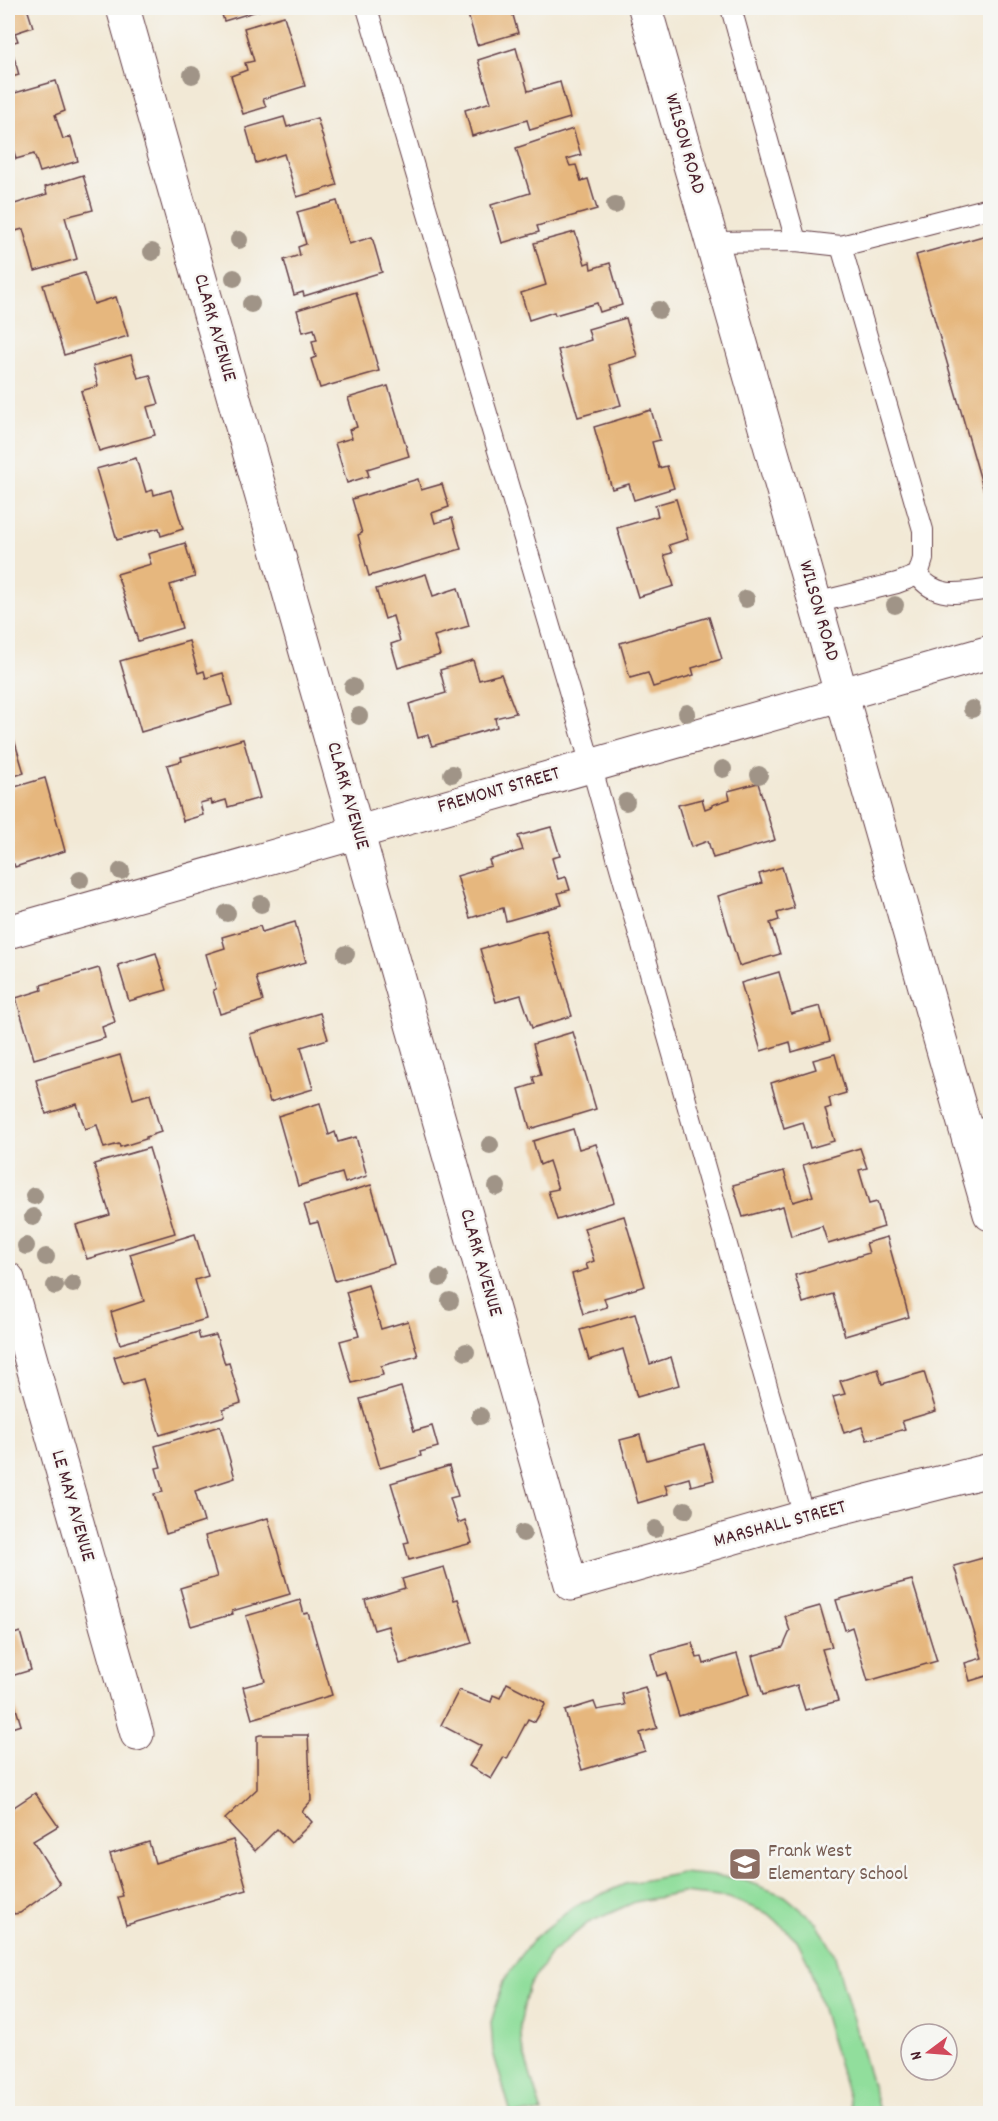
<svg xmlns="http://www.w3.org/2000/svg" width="998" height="2121" viewBox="0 0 998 2121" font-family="Dekko,sans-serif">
	<rect width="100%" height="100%" fill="#f6f6f2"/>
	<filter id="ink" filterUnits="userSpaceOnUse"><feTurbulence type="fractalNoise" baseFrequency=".0167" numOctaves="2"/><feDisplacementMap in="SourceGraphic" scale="12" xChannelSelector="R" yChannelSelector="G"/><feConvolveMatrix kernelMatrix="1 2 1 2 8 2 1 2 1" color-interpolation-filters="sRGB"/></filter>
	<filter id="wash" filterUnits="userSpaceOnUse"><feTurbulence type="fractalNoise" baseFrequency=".008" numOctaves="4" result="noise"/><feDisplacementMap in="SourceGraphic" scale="24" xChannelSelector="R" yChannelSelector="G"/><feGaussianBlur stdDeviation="1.35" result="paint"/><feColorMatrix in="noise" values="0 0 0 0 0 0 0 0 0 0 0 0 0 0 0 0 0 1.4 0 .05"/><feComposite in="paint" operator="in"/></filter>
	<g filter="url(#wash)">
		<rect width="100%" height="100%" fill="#f2e9d6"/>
		<!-- green -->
		<polygon fill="#91de9c" stroke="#6e7e64" stroke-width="1.5" points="682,1873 738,1878 785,1896 818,1924 834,1953 880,2113 853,2113 808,1962 797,1940 769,1914 729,1898 683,1893 635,1902 588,1923 552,1952 528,1987 520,2024 522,2047 542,2113 511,2113 493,2052 491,2022 504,1980 533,1939 575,1906 625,1884"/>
		<g id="blocks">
			<!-- building -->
			<g fill="#e6b77e">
				<polygon points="8,8 27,8 33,27 15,33 18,41 10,43 19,75 8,78"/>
				<polygon points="220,8 267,8 224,21"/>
				<polygon points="466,8 511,8 518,33 477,45"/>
				<polygon points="284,16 305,86 263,99 266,107 243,114 231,76 247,70 245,63 254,61 244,28"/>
				<polygon points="516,48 528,91 560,82 570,118 530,130 527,120 472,136 465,110 491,102 478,60"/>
				<polygon points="56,81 65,111 55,115 63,139 71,137 78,161 40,172 34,154 16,159 8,130 8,95"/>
				<polygon points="284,117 287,127 317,118 337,185 297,197 284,154 256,163 246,128"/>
				<polygon points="573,129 581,155 567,159 570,166 576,165 581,181 588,179 597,209 537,226 539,232 502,243 491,205 530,193 516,148"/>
				<polygon points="83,175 93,210 65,217 77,259 35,271 23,229 8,233 8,206 47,194 45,187"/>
				<polygon points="337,201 349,244 372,237 382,272 304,296 303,292 294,295 284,260 300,255 298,247 306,244 297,212"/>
				<polygon points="575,232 585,264 590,262 591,269 610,263 622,305 600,312 597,303 555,315 554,312 529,320 521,293 546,285 534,243"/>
				<polygon points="990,234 990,512 916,255"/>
				<polygon points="84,273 94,304 116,297 128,336 64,355 43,285"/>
				<polygon points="356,292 379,371 320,388 311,359 316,357 312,341 317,340 314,329 303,332 297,310"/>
				<polygon points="626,318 637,356 609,365 621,405 578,417 558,350 591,340 588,329"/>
				<polygon points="131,355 138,378 150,375 159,404 147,407 155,435 99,451 81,391 98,386 93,366"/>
				<polygon points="388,386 409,456 367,469 369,476 347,483 335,443 352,438 349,430 357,427 348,398"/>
				<polygon points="651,410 660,440 652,442 659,468 667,466 674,488 634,500 629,484 612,489 594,427"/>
				<polygon points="136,458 146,492 153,490 154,495 171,490 183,529 161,536 159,528 117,540 96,469"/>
				<polygon points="418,479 421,490 442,484 449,507 432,513 435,523 452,518 461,549 369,576 358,535 362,533 352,499"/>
				<polygon points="676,499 688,539 669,545 672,553 664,555 674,586 638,597 617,528 658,516 655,505"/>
				<polygon points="185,543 195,577 170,585 182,628 138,641 117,574 151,564 148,554"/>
				<polygon points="426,574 433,596 458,588 469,626 434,636 440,655 398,668 391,644 400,641 393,616 385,619 376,589"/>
				<polygon points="709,617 722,659 692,668 694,675 653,687 648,673 630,678 620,643"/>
				<polygon points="189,641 198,673 204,671 206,678 223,673 232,705 141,732 120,661"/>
				<polygon points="473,660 479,680 501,674 516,713 495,718 497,727 432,746 428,735 418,738 409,704 446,693 440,670"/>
				<polygon points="8,719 24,773 8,778"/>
				<polygon points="243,739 260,798 228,807 226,800 212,804 211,800 200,803 203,815 183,821 167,765 182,761 181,757"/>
				<polygon points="45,778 65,851 15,867 14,864 8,866 8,789"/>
				<polygon points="758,783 775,840 713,858 708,841 691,847 678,805 702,799 705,809 713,806 712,805 730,799 728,791"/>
				<polygon points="551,827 560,856 552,858 558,879 566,877 570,890 558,893 562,905 506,921 503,908 470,918 457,876 491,866 489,860 523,850 518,836"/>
				<polygon points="782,867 794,908 777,913 779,920 770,923 780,954 739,966 718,896 762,883 759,874"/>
				<polygon points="295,922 306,962 256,977 263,1001 220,1014 213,990 216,989 206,954 225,948 222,937 260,926 262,932"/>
				<polygon points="546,930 572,1016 532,1028 521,995 496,1002 480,949"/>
				<polygon points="156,953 167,990 129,1001 118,965"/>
				<polygon points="99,968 115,1022 102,1027 105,1038 34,1059 16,998 42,990 41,985"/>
				<polygon points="779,972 791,1014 820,1006 830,1041 792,1052 790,1042 761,1051 741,983"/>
				<polygon points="320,1013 328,1039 301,1047 313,1089 270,1102 250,1034"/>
				<polygon points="573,1032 596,1109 530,1129 519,1089 535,1084 533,1077 541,1075 533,1044"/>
				<polygon points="835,1054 846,1093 829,1098 831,1107 825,1109 834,1141 810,1148 803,1122 784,1128 771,1083 816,1069 813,1060"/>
				<polygon points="120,1055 133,1099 150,1094 161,1132 146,1137 146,1139 120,1147 119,1144 104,1148 97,1125 85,1129 77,1104 46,1114 36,1080"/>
				<polygon points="320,1103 329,1135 335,1132 338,1142 356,1137 367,1176 345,1183 342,1173 298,1186 278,1116"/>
				<polygon points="573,1129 579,1149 596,1144 614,1202 557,1220 548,1191 558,1189 549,1161 540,1165 533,1141"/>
				<polygon points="149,1148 175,1233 87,1259 76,1225 110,1215 94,1164"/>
				<polygon points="860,1148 867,1168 859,1170 869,1204 877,1202 884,1227 828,1244 822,1226 791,1236 783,1206 743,1217 733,1185 784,1171 793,1202 813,1196 803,1165"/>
				<polygon points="371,1185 394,1264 335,1281 318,1222 310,1224 304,1205"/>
				<polygon points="624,1216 645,1286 604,1298 607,1307 583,1314 572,1274 588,1269 586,1264 594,1261 584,1228"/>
				<polygon points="195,1234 208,1276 195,1280 206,1319 120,1344 111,1312 144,1301 130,1254"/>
				<polygon points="887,1237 909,1317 845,1336 833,1294 803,1303 795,1275 869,1253 866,1243"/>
				<polygon points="368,1285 381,1329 408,1321 418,1356 381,1366 383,1375 352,1383 340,1341 359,1336 346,1292"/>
				<polygon points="635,1314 650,1364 671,1357 679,1385 637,1397 623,1349 589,1360 580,1330"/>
				<polygon points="198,1332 200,1339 216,1335 225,1364 229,1363 241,1403 223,1409 225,1416 160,1435 143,1379 123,1385 114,1357"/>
				<polygon points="878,1369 882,1384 924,1372 936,1411 902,1421 905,1429 867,1440 862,1427 844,1433 833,1397 845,1394 840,1381"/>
				<polygon points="401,1387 414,1431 432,1426 438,1447 420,1452 421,1456 380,1468 360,1399"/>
				<polygon points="220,1426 235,1478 195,1491 204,1522 166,1534 154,1494 163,1492 156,1468 161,1467 155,1446"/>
				<polygon points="640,1435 647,1460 704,1444 714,1480 691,1486 689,1478 665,1485 668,1494 638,1503 620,1440"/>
				<polygon points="449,1466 458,1496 450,1498 458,1523 465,1520 472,1543 409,1560 404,1543 409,1542 391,1483"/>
				<polygon points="268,1518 290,1594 232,1611 233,1614 191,1626 180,1588 217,1577 205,1536"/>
				<polygon points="990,1556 990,1675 970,1681 965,1663 982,1658 954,1566"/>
				<polygon points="444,1567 454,1600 458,1599 472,1643 400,1664 388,1626 374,1630 365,1600 405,1588 402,1579"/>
				<polygon points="912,1580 937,1661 868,1681 852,1627 845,1630 836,1600"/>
				<polygon points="300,1600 304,1614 308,1613 332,1695 252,1719 243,1687 265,1681 246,1616"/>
				<polygon points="820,1606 832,1647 822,1649 838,1701 805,1710 797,1685 763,1695 752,1656 783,1647 790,1631 785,1616"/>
				<polygon points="20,1632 31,1670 8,1677 8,1636"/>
				<polygon points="692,1643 697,1658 702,1657 704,1664 737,1654 749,1695 679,1716 666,1673 657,1676 651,1654"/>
				<polygon points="8,1682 21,1725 8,1729"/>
				<polygon points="507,1683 544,1702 545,1705 535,1722 528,1719 507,1759 504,1757 491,1779 469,1766 481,1746 441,1725 459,1690 491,1702 493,1695 500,1698"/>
				<polygon points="645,1687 657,1728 640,1733 645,1751 582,1770 565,1711 594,1702 597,1710 625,1705 622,1694"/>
				<polygon points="260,1735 308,1735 311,1801 302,1811 312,1822 291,1843 277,1829 255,1851 225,1819 257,1789 257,1736"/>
				<polygon points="35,1793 58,1826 33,1841 60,1884 20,1913 14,1914 8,1902 8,1811"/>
				<polygon points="233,1840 247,1890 126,1925 118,1897 123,1896 110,1854 149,1842 155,1863"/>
			</g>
		</g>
	</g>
	<g filter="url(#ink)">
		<use href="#blocks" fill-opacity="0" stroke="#633d45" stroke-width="1.5"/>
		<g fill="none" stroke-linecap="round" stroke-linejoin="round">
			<!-- service casing -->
			<g stroke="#633d45" stroke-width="22">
				<g id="service">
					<polyline points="367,8 591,765 804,1517"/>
					<polyline points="731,8 796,241"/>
					<polyline points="712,242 796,241 841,246 990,208"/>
					<polyline points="841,246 923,530 923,559 918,575"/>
					<path d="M 918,575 C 936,600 963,593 990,589"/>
					<polyline points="815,603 897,583 918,575"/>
					<polyline points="967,1133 990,1126"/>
				</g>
			</g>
			<!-- minor casing -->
			<g stroke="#633d45" stroke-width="35">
				<g id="minor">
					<polyline points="123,8 571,1584 804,1517 990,1470"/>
					<polyline points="8,932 990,652"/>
					<polyline points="8,1279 137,1734"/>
				</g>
			</g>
			<!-- tertiary casing -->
			<g stroke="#633d45" stroke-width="35">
				<polyline id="tertiary" points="645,8 990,1214"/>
			</g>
			<!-- service -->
			<use href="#service" stroke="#fff" stroke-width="20"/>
			<!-- minor -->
			<use href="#minor" stroke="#fff" stroke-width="33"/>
			<!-- tertiary -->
			<use href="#tertiary" stroke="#fff" stroke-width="33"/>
		</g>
		<!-- trees -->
		<g fill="#a09487">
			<circle cx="192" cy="75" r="9"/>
			<circle cx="615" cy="205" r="9"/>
			<circle cx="239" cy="240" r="9"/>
			<circle cx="152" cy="252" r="9"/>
			<circle cx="234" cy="278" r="9"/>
			<circle cx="251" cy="304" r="9"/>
			<circle cx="659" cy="310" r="9"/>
			<circle cx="746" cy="599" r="9"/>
			<circle cx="895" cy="605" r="9"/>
			<circle cx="353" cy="687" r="9"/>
			<circle cx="972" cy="709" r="9"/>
			<circle cx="687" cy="713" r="9"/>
			<circle cx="359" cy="716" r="9"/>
			<circle cx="723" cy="769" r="9"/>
			<circle cx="452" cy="774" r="9"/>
			<circle cx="759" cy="775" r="9"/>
			<circle cx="626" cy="802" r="9"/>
			<circle cx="121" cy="871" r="9"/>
			<circle cx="80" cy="880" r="9"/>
			<circle cx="261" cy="904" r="9"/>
			<circle cx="227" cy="913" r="9"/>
			<circle cx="346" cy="954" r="9"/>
			<circle cx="490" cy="1145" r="9"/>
			<circle cx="497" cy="1187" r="9"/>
			<circle cx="34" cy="1196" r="9"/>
			<circle cx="33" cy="1217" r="9"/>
			<circle cx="26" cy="1246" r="9"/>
			<circle cx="46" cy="1257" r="9"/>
			<circle cx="440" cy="1278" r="9"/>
			<circle cx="73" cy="1284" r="9"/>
			<circle cx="55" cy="1286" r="9"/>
			<circle cx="450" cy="1301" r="9"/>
			<circle cx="466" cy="1352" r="9"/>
			<circle cx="480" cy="1416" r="9"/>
			<circle cx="685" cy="1510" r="9"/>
			<circle cx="655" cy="1529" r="9"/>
			<circle cx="523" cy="1533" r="9"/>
		</g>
	</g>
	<!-- icons -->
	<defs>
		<g id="school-square" transform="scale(1.725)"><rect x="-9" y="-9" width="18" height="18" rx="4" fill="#8d6e63" stroke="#f6f6f2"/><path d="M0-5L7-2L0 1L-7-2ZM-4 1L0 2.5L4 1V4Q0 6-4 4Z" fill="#fff"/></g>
	</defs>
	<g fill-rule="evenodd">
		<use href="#school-square" x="745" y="1864"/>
	</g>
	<g text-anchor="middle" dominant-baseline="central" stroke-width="5" stroke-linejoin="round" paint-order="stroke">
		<!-- street labels -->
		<g font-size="20" fill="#4a1f2b" stroke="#f6f6f2">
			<text transform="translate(684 144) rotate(74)">WILSON ROAD</text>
			<text transform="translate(214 328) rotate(74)">CLARK AVENUE</text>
			<text transform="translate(818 611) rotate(74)">WILSON ROAD</text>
			<text transform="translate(499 791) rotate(-16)">FREMONT STREET</text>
			<text transform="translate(347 796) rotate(74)">CLARK AVENUE</text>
			<text transform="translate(480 1263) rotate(74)">CLARK AVENUE</text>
			<text transform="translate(72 1506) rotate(74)">LE MAY AVENUE</text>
			<text transform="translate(780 1525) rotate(-15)">MARSHALL STREET</text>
		</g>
		<!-- education labels -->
		<g font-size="20" fill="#785e54" stroke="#f6f6f2" text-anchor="start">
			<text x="768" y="1852">Frank West<tspan x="768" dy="23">Elementary School</tspan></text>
		</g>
	</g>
	<!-- margin -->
	<rect width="998" height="2121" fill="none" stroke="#f6f6f2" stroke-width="30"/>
	<!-- north arrow -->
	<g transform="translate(929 2052) rotate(254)"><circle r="28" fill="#f6f6f2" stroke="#b1a0a2" stroke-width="1.5"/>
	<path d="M0-4.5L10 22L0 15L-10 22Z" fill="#d1495b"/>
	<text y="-9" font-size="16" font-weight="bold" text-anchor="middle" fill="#4a1f2b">N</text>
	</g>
</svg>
